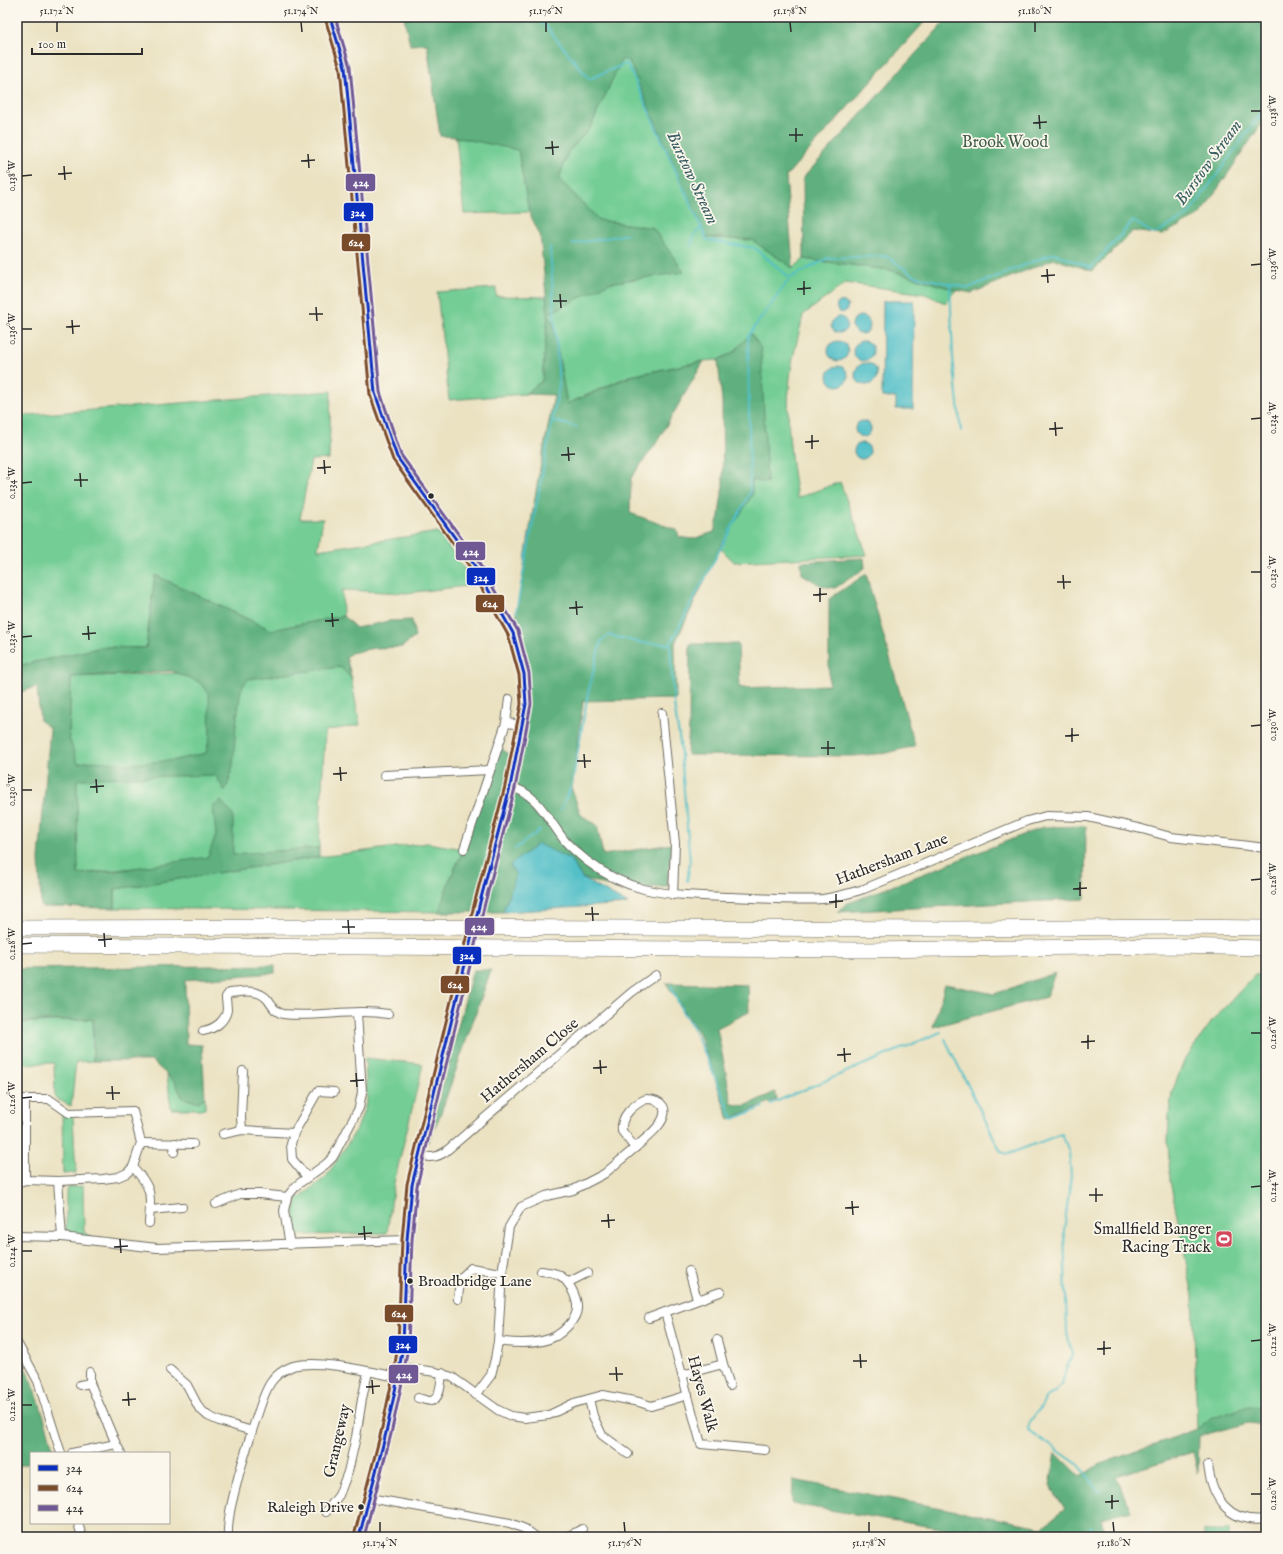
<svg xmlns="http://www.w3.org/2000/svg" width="1283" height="1554" viewBox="0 0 1283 1554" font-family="'IM FELL English',serif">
	<rect width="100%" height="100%" fill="#fbf7ec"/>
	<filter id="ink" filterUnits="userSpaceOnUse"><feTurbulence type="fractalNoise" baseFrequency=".025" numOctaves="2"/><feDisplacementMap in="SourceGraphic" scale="8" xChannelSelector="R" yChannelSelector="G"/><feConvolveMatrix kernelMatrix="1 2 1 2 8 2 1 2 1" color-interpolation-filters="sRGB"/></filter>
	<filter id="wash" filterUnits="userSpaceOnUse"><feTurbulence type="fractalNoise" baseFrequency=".012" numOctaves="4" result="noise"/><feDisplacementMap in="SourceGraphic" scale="16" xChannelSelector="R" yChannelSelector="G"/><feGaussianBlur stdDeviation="0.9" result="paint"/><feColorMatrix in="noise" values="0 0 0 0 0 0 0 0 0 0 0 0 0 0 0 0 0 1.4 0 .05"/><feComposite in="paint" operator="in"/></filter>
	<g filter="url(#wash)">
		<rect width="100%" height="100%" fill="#ebe2c2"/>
		<!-- green -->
		<g fill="#73cd94" stroke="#4f7c60">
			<path d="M 622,58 L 629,61 L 711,238 L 752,240 L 793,268 L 804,259 L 890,270 L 956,290 L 945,303 L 925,294 L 846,283 L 803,315 C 799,336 792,357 790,378 C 785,417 791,460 797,498 L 840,482 L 867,555 L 734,562 L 721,549 L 750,493 L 752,479 L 766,483 L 751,334 L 734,352 L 718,360 L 704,361 L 629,376 L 567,404 L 552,319 L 548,315 L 542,381 L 525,394 L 449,400 L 437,292 L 496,288 L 496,296 L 546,297 L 548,314 L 606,229 L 653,228 L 599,220 L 559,179 L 568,152 L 590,128 Z"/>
			<polygon points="456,137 518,149 529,212 464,214"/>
			<polygon points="331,391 329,459 311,460 300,519 323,519 318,550 438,532 476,585 406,593 342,590 343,616 271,630 155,575 146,648 103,647 17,666 17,416"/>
			<polygon points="349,667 360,725 325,731 319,848 78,874 69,738 71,677"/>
			<polygon points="427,843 464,849 449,881 439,912 115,908 115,889 319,857"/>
			<polygon points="1255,975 1266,975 1266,1408 1249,1406 1197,1429 1193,1296 1170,1181 1168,1141 1169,1115 1172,1092 1185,1059 1213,1020"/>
			<polygon points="93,1019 93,1061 76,1062 71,1106 55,1098 54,1063 17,1064 17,1023"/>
			<polygon points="365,1058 423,1064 394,1183 387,1233 302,1235 297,1233 294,1213 297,1200 326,1177 357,1129 367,1101"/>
			<polygon points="167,1075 175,1082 183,1098 198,1102 205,1097 205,1109 171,1109"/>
			<polygon points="62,1111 73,1117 76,1173 63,1174"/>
			<polygon points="83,1186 84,1232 95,1241 66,1235 66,1193 69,1187"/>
			<rect x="1204" y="1531" width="25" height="6"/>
		</g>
		<!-- forest -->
		<g fill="#5eb07e" stroke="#446e54" fill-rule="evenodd">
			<polygon points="404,17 929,17 786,176 793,268 752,240 705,237 629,61 622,59 590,128 568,152 559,179 599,220 653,228 684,272 609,283 548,314 552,319 567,404 631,376 704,361 655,445 631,478 630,513 677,530 679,537 693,539 714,532 719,516 723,485 722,402 718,360 734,352 751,333 761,349 767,483 752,480 752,495 722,544 675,643 676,699 583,701 572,790 581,815 597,825 603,855 672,844 667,887 615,888 582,878 570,859 516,875 503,912 439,912 449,881 464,849 498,746 515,759 526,704 513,633 538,479 554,395 525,394 542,381 548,314 540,235 529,212 518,150 456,137 440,136 427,44 410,45"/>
			<polygon points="949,17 1266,17 1266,117 1200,215 1162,235 1133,231 1093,271 1054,259 972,293 956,290 890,270 804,259 803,178"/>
			<polygon points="864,558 865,568 835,588 822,586 802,574 801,562"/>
			<polygon points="866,574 915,746 886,753 854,756 687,755 689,726 690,644 738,644 740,688 829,685 829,599"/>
			<path d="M 155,575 L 271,630 L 343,616 L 356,628 L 389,621 L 412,620 L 415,637 L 402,647 L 374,648 L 351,653 L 346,657 L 352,679 L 340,667 L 248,679 L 241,689 L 236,724 L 233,765 L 229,781 L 225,791 L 215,775 L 95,778 L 77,780 L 78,874 L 115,871 L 208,857 L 216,835 L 213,807 L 221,801 L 233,815 L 233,854 L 319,848 L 319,857 L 115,889 L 115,908 L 41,907 L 39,859 L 50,728 L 40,721 L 37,687 L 17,693 L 17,666 L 103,647 L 146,648 ZM 172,671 L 199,682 L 209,694 L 210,736 L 206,753 L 175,760 L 130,764 L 92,761 L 78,763 L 69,738 L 71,677 Z"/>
			<polygon points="1086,826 1085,899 837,912 846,904 1043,827"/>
			<polygon points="275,965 275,973 185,980 186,1044 202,1045 205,1097 198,1102 183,1098 175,1082 152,1061 93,1061 93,1019 17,1022 17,969"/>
			<polygon points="473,970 491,970 439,1118 427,1143"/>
			<polygon points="1055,973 1046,997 933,1027 945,984 994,994"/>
			<polygon points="666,983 748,985 749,1012 717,1028 732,1104 745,1106 775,1092 777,1099 729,1119 699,1033"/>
			<path d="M 17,1352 C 35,1383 45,1418 54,1453 L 31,1453 L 31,1462 L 17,1467 Z"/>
			<polygon points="1249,1406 1266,1408 1266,1425 1249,1423 1199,1436 1198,1473 1193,1452 1116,1476 1130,1510 1101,1518 1107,1537 996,1537 792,1504 793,1480 1042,1527 1065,1509 1050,1485 1056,1453 1080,1477 1098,1465 1197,1429 1210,1419"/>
		</g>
		<!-- water -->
		<g fill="#52c0c8" stroke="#3e767a">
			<polygon points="883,301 914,301 913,409 896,409 896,398 882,397"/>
			<circle cx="842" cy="307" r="5.5"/>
			<circle cx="861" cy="325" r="9"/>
			<circle cx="839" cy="325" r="8"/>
			<circle cx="838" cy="351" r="10"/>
			<circle cx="863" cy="351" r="10"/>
			<circle cx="866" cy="374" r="11"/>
			<circle cx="838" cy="376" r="10"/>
			<circle cx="863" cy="429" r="8"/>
			<circle cx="862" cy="451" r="8"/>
			<polygon points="538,844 570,859 582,878 628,904 503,912 516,875 510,865"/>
		</g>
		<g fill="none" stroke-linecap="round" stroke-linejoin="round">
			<!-- stream -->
			<g stroke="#52c0c8" stroke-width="2">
				<polyline points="529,17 545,25 589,79 627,63 707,240 755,248 790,278"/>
				<polyline points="1259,116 1266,123"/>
				<polyline points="696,233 702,227"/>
				<polyline points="572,244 628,234"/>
				<polyline points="691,246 694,235"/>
				<polyline points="950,284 953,358 961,431"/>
				<polyline points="553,421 577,427"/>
				<polyline points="516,612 559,385 550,247"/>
				<polyline points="561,809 572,785 588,693 601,641 609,635 642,643 670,644"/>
				<polyline points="515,849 540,830"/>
				<polyline points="687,881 690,862 680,743 674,704 670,644 750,493 748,336 790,278 828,258 886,256 915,276 968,288 1054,253 1091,268 1133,221 1154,234 1188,215 1266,106"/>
				<polyline points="671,986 682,1011 693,1027 733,1119 763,1107"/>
				<path d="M 945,1039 L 1001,1152 L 1008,1154 L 1062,1134 L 1069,1152 L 1071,1175 L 1064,1231 L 1067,1333 L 1072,1354 L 1062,1382 L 1055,1392 L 1045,1398 C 1042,1411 1028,1418 1028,1430 L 1079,1465 L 1100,1492"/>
				<polyline points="770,1104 941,1032"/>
				<polyline points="1090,1537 1090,1526"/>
			</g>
		</g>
	</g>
	<g filter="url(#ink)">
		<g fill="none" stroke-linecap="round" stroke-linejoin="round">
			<!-- street casing -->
			<g stroke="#6e6b60" stroke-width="10">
				<g id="street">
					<polyline points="662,713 675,843 673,895"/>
					<polyline points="506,723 523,725"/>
					<polyline points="384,775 490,770"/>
					<path d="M 510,787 C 537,792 549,821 565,841 C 571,848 580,855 587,861 C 604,874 624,884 644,889 C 673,896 702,896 731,897 C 762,898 793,901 823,899 C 837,897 850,893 864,889 L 1027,821 L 1046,816 L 1088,817 L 1142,829 L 1171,837 L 1266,848"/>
					<polyline points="464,849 506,723 509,699"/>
					<path d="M 203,1031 C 214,1029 225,1022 227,1010 C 227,1006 226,1001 226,997 L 229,993 C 242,992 258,988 268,1000 C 273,1007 274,1011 283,1014 C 318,1018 353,1008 388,1014"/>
					<path d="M 646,1099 C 653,1099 659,1100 663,1106 C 671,1121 644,1139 635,1148 L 622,1131 C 620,1116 633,1105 646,1099 Z"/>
					<polyline points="242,1130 241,1117 243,1071"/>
					<polyline points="223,1134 242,1130 294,1133"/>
					<polyline points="141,1143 193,1144"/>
					<polyline points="174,1152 175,1143"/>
					<path d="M 419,1155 C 429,1158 436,1158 445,1152 L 632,992 L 656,975"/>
					<path d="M 133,1167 C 153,1189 151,1194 149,1223"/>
					<polyline points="307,1177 292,1159 291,1144 294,1133 318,1091 334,1092"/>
					<polyline points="58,1181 62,1237"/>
					<polyline points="17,1183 25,1180 58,1181 103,1179 118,1177 127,1173 133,1167 141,1143 133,1111 69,1113 49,1099 25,1099 25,1180"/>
					<polyline points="216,1204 240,1194 259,1194 287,1197"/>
					<polyline points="150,1210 182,1207"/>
					<polyline points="17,1236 62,1237 157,1248 407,1240"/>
					<polyline points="290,1245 284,1211 287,1197 297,1185 326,1164 333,1157 359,1108 362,1092 357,1013"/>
					<polyline points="689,1271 697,1299"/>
					<polyline points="569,1282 587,1273"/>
					<polyline points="458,1299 460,1279 471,1268 502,1273"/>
					<polyline points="665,1312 701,1444 765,1450"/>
					<polyline points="649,1318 720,1292"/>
					<polyline points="717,1340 723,1364"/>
					<path d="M 498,1341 C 517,1344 539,1345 556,1336 C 564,1331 576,1320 577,1309 C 578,1299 569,1280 559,1275 C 555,1272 547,1272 541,1271"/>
					<polyline points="17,1343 38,1381 61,1453"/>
					<polyline points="400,1367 436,1372 452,1377 498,1410 511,1416 524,1418 549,1415 574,1403 603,1395 639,1402 651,1406 688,1395"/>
					<polyline points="170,1370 187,1385 199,1408 208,1416 219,1421 252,1431"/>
					<polyline points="682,1375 723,1364 730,1386"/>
					<polyline points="90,1383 90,1372"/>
					<polyline points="476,1395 491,1375 495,1359 498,1341 502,1273 509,1227 521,1207 546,1196 573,1190 604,1174 635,1148"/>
					<path d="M 418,1398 C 422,1399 428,1401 431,1401 C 441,1399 441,1381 442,1373"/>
					<polyline points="589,1399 593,1416 602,1435 628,1454"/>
					<polyline points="116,1444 121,1453"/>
					<polyline points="72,1453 116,1444 90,1383 80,1385"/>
					<path d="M 1208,1465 C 1212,1498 1229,1524 1266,1519"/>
					<polyline points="369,1498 510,1523 525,1529 536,1537"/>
					<polyline points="326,1512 339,1495 348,1472 356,1437 362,1399 368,1372"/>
					<polyline points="78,1523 82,1537"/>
					<path d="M 228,1537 C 227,1516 234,1495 239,1474 C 245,1455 250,1435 257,1416 C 261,1405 264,1392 271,1382 C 276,1375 285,1369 293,1366 C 320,1359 370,1372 398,1377"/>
					<polyline points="567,1537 582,1529"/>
				</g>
			</g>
			<!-- secondary casing -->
			<g stroke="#6e6b60" stroke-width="12">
				<g id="secondary">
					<polyline points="330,17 345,67 375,393 397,457 473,563 513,633 524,674 526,704 523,725 510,787 480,902"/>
					<polyline points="359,1537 386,1433 398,1377 403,1345 407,1240 412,1185 463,971"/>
				</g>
			</g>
			<!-- highway casing -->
			<g stroke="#6e6b60" stroke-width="16">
				<g id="highway">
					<polyline points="17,928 335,927 955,929 1177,927 1266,928"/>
					<polyline points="17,945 864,950 1174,946 1266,948"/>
				</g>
			</g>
			<!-- street -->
			<use href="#street" stroke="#fff" stroke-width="8"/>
			<!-- secondary -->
			<use href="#secondary" stroke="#fff" stroke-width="11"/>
			<!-- highway -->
			<use href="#highway" stroke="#fff" stroke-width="15"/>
			<!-- secondary-bridge casing -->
			<g stroke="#6e6b60" stroke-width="12" stroke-linecap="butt">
				<polyline id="secondary-bridge" points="463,971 480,902"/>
			</g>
			<!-- secondary-bridge -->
			<use href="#secondary-bridge" stroke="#fff" stroke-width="11"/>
			<!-- bus-1 casing -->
			<g stroke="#fbf7ec" stroke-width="6">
				<polyline id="bus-1" points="330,17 345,67 375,393 397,457 473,563 513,633 524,674 526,704 510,787 480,902 412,1185 407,1240 403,1345 398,1377 386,1433 359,1537"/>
			</g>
			<!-- bus-2 casing -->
			<g stroke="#fbf7ec" stroke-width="6">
				<polyline id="bus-2" points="325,18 340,68 370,395 393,460 469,566 508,635 519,675 521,704 505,786 475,901 407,1184 402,1240 398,1345 393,1376 381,1432 354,1536"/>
			</g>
			<!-- bus-3 casing -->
			<g stroke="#fbf7ec" stroke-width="6">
				<polyline id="bus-3" points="335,17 350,67 380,392 401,455 477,560 518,631 529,673 531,704 515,788 485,903 417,1186 412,1240 408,1346 403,1378 391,1434 364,1537"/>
			</g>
			<!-- bus-1 -->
			<use href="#bus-1" stroke="#0a2ebe" stroke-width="3"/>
			<!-- bus-2 -->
			<use href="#bus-2" stroke="#7a4b2a" stroke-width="3"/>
			<!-- bus-3 -->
			<use href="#bus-3" stroke="#705894" stroke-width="3"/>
		</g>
	</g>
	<!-- ticks -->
	<path fill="none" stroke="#2b2b2b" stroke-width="1.5" d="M 57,22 L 57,32M 301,22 L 302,32M 546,22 L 546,32M 790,22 L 791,32M 1035,22 L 1035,32M 1251,111 L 1261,111M 1039,115 L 1040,129M 1033,123 L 1047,122M 796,128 L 796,142M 789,135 L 803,135M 552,141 L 553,155M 545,148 L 559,147M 308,154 L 309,168M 301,161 L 315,160M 64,166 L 65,180M 58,174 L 72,173M 22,176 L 32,175M 1251,265 L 1261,264M 1047,269 L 1048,283M 1041,276 L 1055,275M 804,281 L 804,295M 797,289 L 811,288M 560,294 L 561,308M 553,301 L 567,301M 316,307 L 317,321M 309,314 L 323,314M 72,320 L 73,334M 66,327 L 80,326M 22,329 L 32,329M 1251,419 L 1261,418M 1055,422 L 1056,436M 1049,429 L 1063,428M 812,435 L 812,449M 805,442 L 819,441M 568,447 L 569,461M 561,455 L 575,454M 324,460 L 325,474M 317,468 L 331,467M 80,473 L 81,487M 74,480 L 88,480M 22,483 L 32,482M 1251,572 L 1261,572M 1063,575 L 1064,589M 1057,582 L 1071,582M 820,588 L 820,602M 813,595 L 827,594M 576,601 L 577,615M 569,608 L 583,607M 332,613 L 333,627M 325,621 L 339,620M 88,626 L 89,640M 82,634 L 96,633M 22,637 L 32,636M 1251,726 L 1261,725M 1072,728 L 1072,742M 1065,736 L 1079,735M 828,741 L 828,755M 821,748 L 835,748M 584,754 L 585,768M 577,761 L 591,761M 340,767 L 341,781M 333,774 L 347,773M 96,779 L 97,793M 90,787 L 104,786M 22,790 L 32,790M 1251,880 L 1261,879M 1080,882 L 1080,896M 1073,889 L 1087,888M 836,894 L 836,908M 829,902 L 843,901M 592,907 L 593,921M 585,914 L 599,914M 348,920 L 349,934M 342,927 L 355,927M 104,933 L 105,947M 98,940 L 112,939M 22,944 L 32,943M 1251,1033 L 1261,1033M 1088,1035 L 1088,1049M 1081,1042 L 1095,1041M 844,1048 L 845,1062M 837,1055 L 851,1054M 600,1060 L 601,1074M 593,1068 L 607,1067M 356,1073 L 357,1087M 350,1081 L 364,1080M 112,1086 L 113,1100M 106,1093 L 120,1093M 22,1098 L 32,1097M 1251,1187 L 1261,1186M 1096,1188 L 1096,1202M 1089,1195 L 1103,1195M 852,1201 L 853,1215M 845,1208 L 859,1207M 608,1214 L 609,1228M 601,1221 L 615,1220M 364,1226 L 365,1240M 358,1234 L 372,1233M 120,1239 L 121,1253M 114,1247 L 128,1246M 22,1251 L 32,1251M 1104,1341 L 1104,1355M 1251,1341 L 1261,1340M 1097,1349 L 1111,1348M 860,1354 L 861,1368M 853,1361 L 867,1361M 616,1367 L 617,1381M 609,1374 L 623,1374M 372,1380 L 373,1394M 366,1387 L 380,1386M 128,1392 L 129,1406M 122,1400 L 136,1399M 22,1405 L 32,1405M 1251,1494 L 1261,1494M 1112,1495 L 1112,1509M 1105,1502 L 1119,1501M 380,1522 L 380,1532M 624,1522 L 625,1532M 869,1522 L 869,1532M 1113,1522 L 1114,1532"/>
	<!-- icons -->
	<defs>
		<g id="stadium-square" transform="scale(0.9)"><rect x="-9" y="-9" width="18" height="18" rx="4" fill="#d1495b" stroke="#fbf7ec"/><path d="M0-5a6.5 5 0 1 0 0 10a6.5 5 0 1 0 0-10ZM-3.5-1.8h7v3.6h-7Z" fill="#fff"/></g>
	</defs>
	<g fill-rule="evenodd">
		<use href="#stadium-square" x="1224" y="1239"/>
	</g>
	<!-- markers -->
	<g fill="#2b2b2b" stroke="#fbf7ec" stroke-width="1.5">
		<circle cx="431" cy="496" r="3.5"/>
		<circle cx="410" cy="1281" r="3.5"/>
		<circle cx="361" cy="1507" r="3.5"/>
	</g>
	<g text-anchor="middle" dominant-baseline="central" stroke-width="3.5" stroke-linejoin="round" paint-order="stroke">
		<!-- bus labels -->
		<g font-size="15" fill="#2b2b2b" stroke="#fbf7ec" text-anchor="start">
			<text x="418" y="1281">Broadbridge Lane</text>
			<text x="354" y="1507" text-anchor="end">Raleigh Drive</text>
		</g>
		<!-- park labels -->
		<g font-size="16" fill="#415c4a" stroke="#fbf7ec">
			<text x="1005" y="143">Brook Wood</text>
		</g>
		<!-- street labels -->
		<g font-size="16" fill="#2b2b2b" stroke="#fbf7ec">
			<text transform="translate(892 860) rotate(-21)">Hathersham Lane</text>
			<text transform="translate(530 1061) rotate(-40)">Hathersham Close</text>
			<text transform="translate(702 1394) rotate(75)">Hayes Walk</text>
			<text transform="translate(338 1441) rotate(-77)">Grangeway</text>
		</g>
		<!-- poi labels -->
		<g font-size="16" fill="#2b2b2b" stroke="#fbf7ec" text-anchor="end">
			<text x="1211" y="1230">Smallfield Banger<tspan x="1211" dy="18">Racing Track</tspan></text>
		</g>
		<!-- water labels -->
		<g font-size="17" font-style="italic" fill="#395f62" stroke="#fbf7ec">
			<text transform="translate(1209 163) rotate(-54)">Burstow Stream</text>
			<text transform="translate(692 178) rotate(65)">Burstow Stream</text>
		</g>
	</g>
	<g stroke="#fbf7ec" stroke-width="1.5">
		<rect x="345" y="173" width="31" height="19" rx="4" fill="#705894"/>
		<rect x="343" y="202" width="31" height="20" rx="4" fill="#0a2ebe"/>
		<rect x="341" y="233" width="30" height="19" rx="4" fill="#7a4b2a"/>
		<rect x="455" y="541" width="31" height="20" rx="4" fill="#705894"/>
		<rect x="466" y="567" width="30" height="19" rx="4" fill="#0a2ebe"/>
		<rect x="475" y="594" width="30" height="19" rx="4" fill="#7a4b2a"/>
		<rect x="464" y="917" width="31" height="19" rx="4" fill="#705894"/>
		<rect x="452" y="946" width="30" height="19" rx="4" fill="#0a2ebe"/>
		<rect x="440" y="975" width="30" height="19" rx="4" fill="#7a4b2a"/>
		<rect x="384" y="1304" width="30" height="19" rx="4" fill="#7a4b2a"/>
		<rect x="388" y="1335" width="30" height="19" rx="4" fill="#0a2ebe"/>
		<rect x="388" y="1364" width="31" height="20" rx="4" fill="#705894"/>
	</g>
	<g font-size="11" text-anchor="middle" font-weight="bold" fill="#fff">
		<text x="361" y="186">424</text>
		<text x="358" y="216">324</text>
		<text x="356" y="246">624</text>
		<text x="471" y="555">424</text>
		<text x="481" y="581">324</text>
		<text x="490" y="607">624</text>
		<text x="479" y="930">424</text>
		<text x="467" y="959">324</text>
		<text x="455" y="988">624</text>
		<text x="399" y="1317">624</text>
		<text x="403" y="1348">324</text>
		<text x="404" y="1378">424</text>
	</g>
	<!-- margin -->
	<rect width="1283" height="1554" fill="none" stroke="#fbf7ec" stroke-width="44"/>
	<!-- legend -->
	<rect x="30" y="1452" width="140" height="72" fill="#fbf7ec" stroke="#a8a59f"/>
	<rect x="38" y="1465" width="20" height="6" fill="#0a2ebe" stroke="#a8a59f"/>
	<text x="66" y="1472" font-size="12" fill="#2b2b2b">324</text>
	<rect x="38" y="1485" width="20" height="6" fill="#7a4b2a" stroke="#a8a59f"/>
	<text x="66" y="1492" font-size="12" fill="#2b2b2b">624</text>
	<rect x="38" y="1505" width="20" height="6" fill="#705894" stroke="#a8a59f"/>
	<text x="66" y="1512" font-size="12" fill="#2b2b2b">424</text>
	<!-- scale -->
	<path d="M32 48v6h110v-6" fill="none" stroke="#2b2b2b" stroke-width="2"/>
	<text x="38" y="48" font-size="12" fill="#2b2b2b" stroke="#fbf7ec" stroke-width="3" paint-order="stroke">100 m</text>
	<rect x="22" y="22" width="1239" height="1510" fill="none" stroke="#2b2b2b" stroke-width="1.5"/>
	<g font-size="10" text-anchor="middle" fill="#2b2b2b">
		<text x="57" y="14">51.172°N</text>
		<text x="301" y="14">51.174°N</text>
		<text x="546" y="14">51.176°N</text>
		<text x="790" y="14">51.178°N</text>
		<text x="1035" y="14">51.180°N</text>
		<text transform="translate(1272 111) rotate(-90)" y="4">0.138°W</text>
		<text transform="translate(11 176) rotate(-90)" y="4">0.138°W</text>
		<text transform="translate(1272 264) rotate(-90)" y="4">0.136°W</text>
		<text transform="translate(11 329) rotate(-90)" y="4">0.136°W</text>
		<text transform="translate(1272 418) rotate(-90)" y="4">0.134°W</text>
		<text transform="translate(11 483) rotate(-90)" y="4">0.134°W</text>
		<text transform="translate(1272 572) rotate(-90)" y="4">0.132°W</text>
		<text transform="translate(11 637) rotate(-90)" y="4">0.132°W</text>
		<text transform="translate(1272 725) rotate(-90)" y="4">0.130°W</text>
		<text transform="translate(11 790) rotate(-90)" y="4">0.130°W</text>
		<text transform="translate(1272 879) rotate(-90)" y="4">0.128°W</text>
		<text transform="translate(11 944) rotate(-90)" y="4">0.128°W</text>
		<text transform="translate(1272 1033) rotate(-90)" y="4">0.126°W</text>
		<text transform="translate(11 1098) rotate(-90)" y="4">0.126°W</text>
		<text transform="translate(1272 1186) rotate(-90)" y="4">0.124°W</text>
		<text transform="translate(11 1251) rotate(-90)" y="4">0.124°W</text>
		<text transform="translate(1272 1340) rotate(-90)" y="4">0.122°W</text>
		<text transform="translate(11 1405) rotate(-90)" y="4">0.122°W</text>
		<text transform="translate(1272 1494) rotate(-90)" y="4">0.120°W</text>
		<text x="380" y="1546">51.174°N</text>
		<text x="625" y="1546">51.176°N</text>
		<text x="869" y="1546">51.178°N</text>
		<text x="1114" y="1546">51.180°N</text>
	</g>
</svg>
